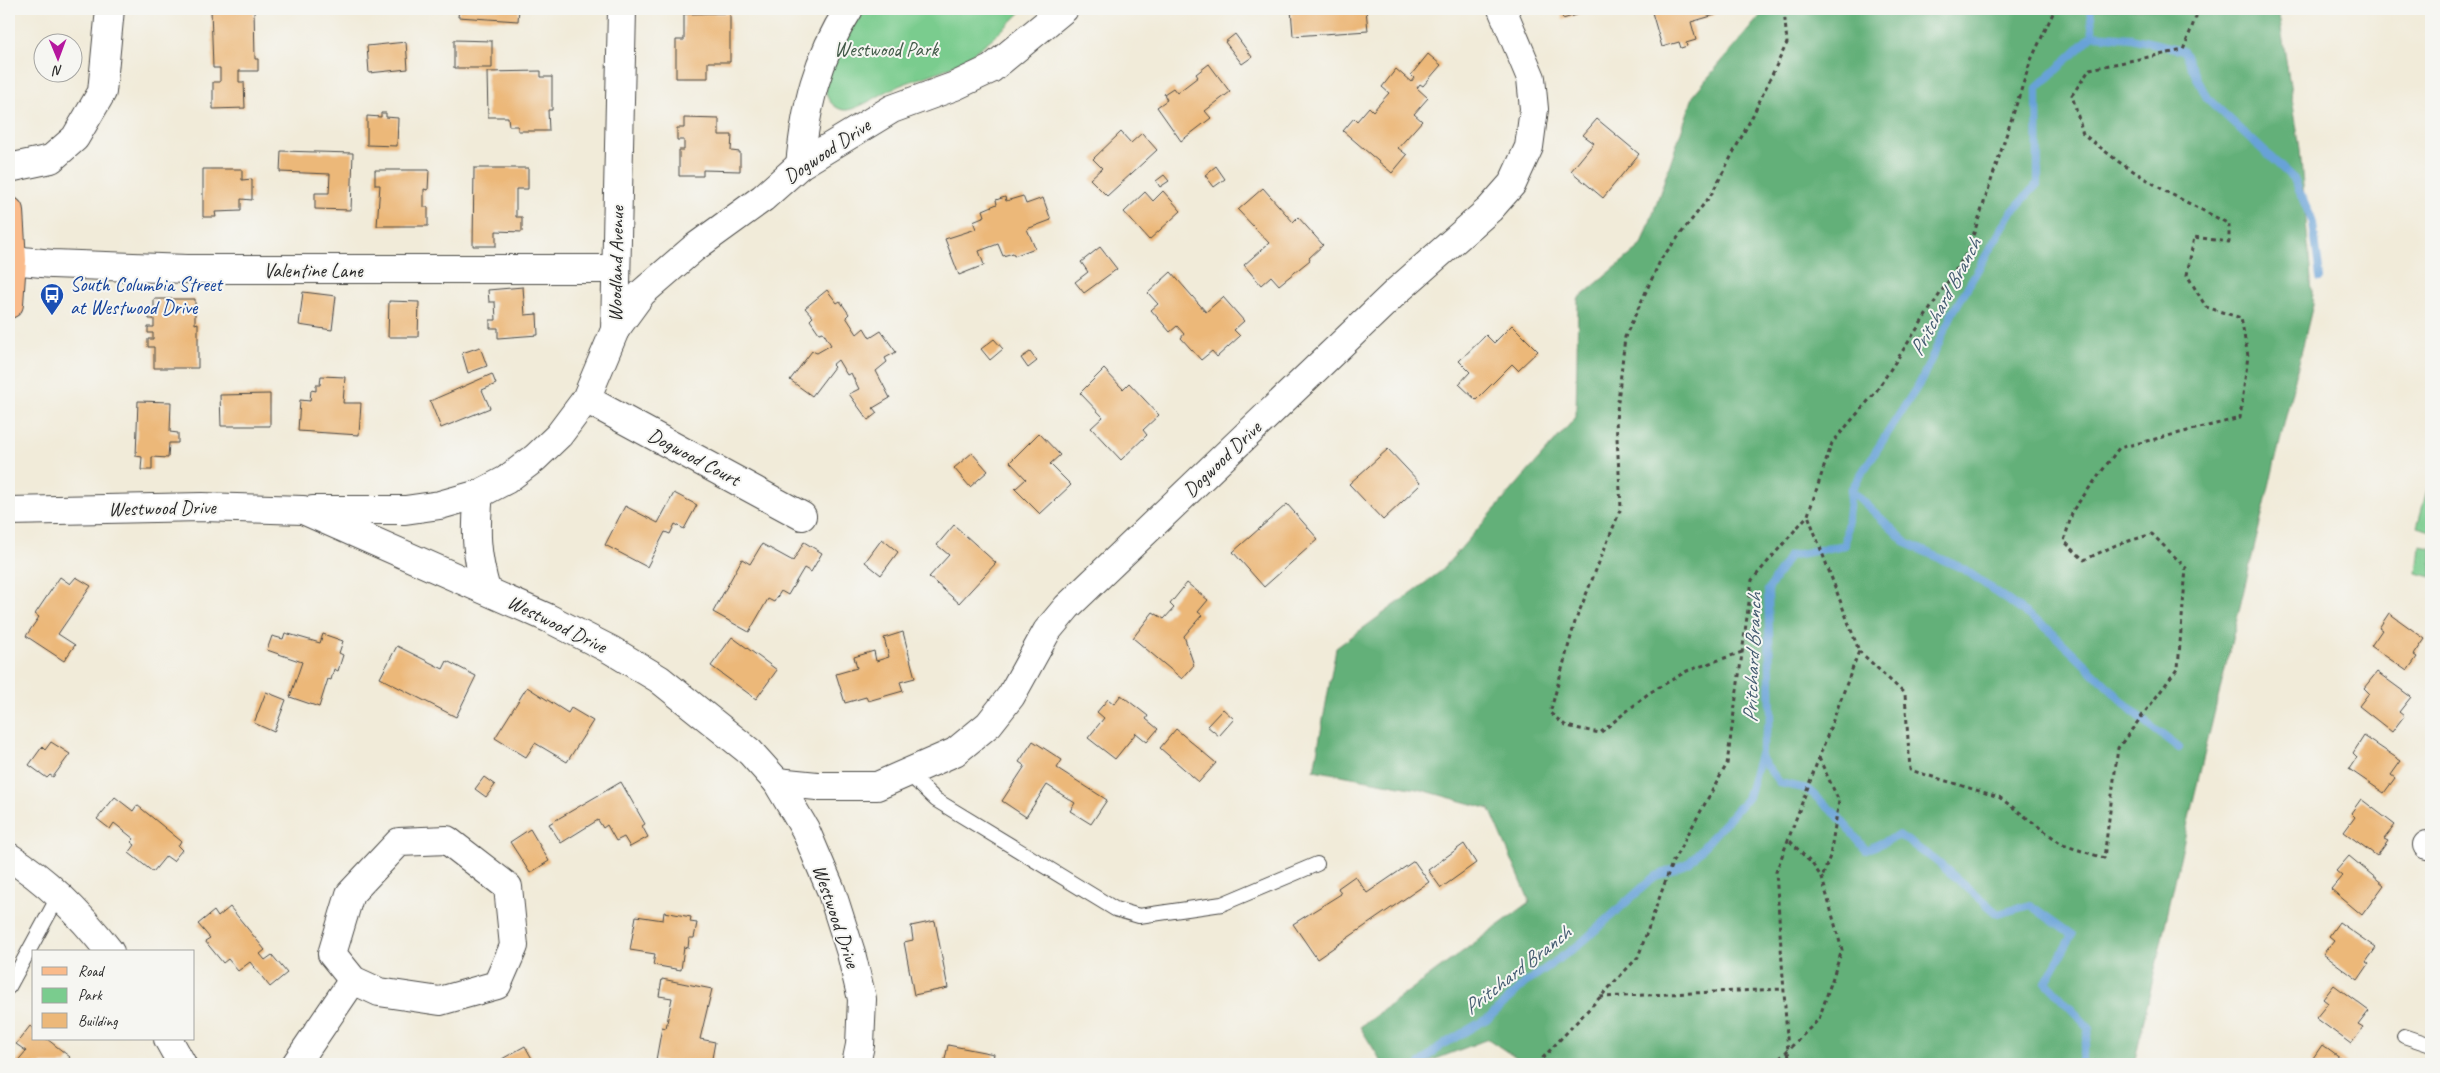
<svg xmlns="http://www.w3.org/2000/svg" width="2440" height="1073" viewBox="0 0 2440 1073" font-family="Caveat,sans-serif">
	<rect width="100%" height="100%" fill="#f6f6f2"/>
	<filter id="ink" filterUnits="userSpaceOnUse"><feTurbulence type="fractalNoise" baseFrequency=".02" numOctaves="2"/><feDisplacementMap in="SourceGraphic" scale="10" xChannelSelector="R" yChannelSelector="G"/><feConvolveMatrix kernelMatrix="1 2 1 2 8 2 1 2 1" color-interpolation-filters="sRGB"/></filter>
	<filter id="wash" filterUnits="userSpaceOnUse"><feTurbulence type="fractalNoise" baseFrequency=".0096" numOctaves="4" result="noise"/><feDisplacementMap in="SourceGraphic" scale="20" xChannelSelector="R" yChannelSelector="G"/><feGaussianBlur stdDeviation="1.12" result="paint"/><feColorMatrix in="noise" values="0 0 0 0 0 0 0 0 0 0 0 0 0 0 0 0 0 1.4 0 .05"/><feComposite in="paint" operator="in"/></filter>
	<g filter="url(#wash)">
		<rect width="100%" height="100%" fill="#f1ebd9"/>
		<!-- green -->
		<g fill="#7acc8e" stroke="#527c5c">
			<path d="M 862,9 L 1024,9 C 1004,29 984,47 959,62 C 939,74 917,78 896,87 C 882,93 861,108 847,110 C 838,111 827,102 826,92 C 823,71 852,29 862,9 Z"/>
			<polygon points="2431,475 2431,531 2417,527"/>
			<polygon points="2420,546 2431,548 2431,577 2417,573"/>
		</g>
		<!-- forest -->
		<polygon fill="#63b079" stroke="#476e52" points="1766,9 2278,9 2300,149 2313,304 2189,818 2134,1064 1525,1064 1488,1039 1423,1064 1383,1064 1360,1027 1530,902 1490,809 1422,790 1314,770 1336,648 1440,572 1576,417 1578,299 1642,245 1694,94"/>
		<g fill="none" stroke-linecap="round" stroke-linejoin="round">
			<!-- stream -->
			<g stroke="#67a2d8" stroke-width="8">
				<polyline points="2093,35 2131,38 2183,50 2207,98 2294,179 2313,223 2320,278"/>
				<polyline points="1851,490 1908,544 1964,569 2049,630 2140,718 2179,748"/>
				<polyline points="1760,757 1780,783 1807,789 1837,815 1866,850 1899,835 1935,860 1998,914 2030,905 2072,935 2046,982 2089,1028 2081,1064"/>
				<polyline points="1420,1064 1439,1047 1490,1017 1525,983 1580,944 1654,877 1689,863 1748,797 1771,716 1768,590 1789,556 1845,545 1851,490 1921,381 1953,312 2011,213 2038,183 2037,88 2093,35 2090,9"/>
			</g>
		</g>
		<g id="blocks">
			<!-- building -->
			<g fill="#ecb879">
				<polygon points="211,9 254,9 255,59 258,59 258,71 239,71 239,82 244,82 245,108 213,109 213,82 220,82 220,68 213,68"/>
				<polygon points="459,9 519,9 518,21 458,17"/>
				<polygon points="1291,9 1366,9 1368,31 1293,36"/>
				<polygon points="1560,9 1594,9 1563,19"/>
				<polygon points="1651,9 1713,9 1715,15 1691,22 1696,40 1686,43 1687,46 1681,48 1679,42 1662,47"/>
				<polygon points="730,13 730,62 708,62 708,78 676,78 676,40 684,40 684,14"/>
				<polygon points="1235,34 1252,57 1242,64 1225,42"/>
				<polygon points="454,40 492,41 492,68 454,68"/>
				<polygon points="406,42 408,69 369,73 367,46"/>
				<polygon points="1428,54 1441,65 1423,86 1420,84 1417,88 1428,98 1414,114 1422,121 1398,148 1407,155 1392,173 1343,131 1354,118 1357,121 1369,107 1373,111 1389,93 1382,87 1396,69 1411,82 1414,78 1411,75"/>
				<polygon points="1209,64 1230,92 1205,111 1211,118 1181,141 1157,107 1167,100 1164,94 1173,88 1177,93 1198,77 1196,74"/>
				<polygon points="541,71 541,77 552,77 552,110 548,110 549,131 518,131 518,126 509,126 508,117 488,117 487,72"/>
				<polygon points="381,113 386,113 386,117 398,118 397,146 367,145 367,116 381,117"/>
				<polygon points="684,118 719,119 719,135 732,135 731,151 740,152 740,171 703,170 703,176 679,176 679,150 684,150 684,140 677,140 677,128 684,128"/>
				<polygon points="1597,119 1639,154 1603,198 1571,171 1594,143 1583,135"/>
				<polygon points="1121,132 1131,143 1142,133 1157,150 1107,196 1090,179 1102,168 1093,159"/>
				<polygon points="281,151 353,153 351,210 315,209 315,193 329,193 330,174 280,172"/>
				<polygon points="1216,166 1225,179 1214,187 1205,175"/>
				<polygon points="474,168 528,168 528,189 516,189 516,217 522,217 522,232 496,231 496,246 473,246"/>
				<polygon points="203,169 242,169 242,180 252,179 252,200 241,199 241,211 215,212 216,217 203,217"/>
				<polygon points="375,170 429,170 428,190 424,189 424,207 428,207 428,226 377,226 380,185 375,185"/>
				<polygon points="1164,175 1169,181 1160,187 1156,181"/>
				<polygon points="1263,188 1293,222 1298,217 1323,245 1309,258 1310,260 1279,285 1271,276 1261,285 1244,265 1269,243 1238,210"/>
				<polygon points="1163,191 1181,211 1149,240 1124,212 1145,192 1153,201"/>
				<polygon points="1023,196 1026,204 1043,198 1051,220 1027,229 1035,248 1014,256 1013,253 1003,256 998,244 979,251 984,265 959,275 945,239 976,229 973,221 985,216 983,210 997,204 996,200 1005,197 1006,201"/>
				<polygon points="1100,247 1117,269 1084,293 1075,282 1088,272 1081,262"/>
				<polygon points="1171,272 1206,312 1223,297 1244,321 1234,330 1240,336 1217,357 1212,351 1201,360 1181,338 1184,334 1177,326 1170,332 1151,310 1158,304 1148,293"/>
				<polygon points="523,287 525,315 537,314 538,335 498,338 498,328 490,328 490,320 496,320 495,302 489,302 488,290"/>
				<polygon points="827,290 837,303 840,301 849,314 846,317 857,334 864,328 870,338 881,331 896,352 885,358 887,362 876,371 890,398 873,408 877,413 868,420 849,394 859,389 851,373 847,375 838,360 832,365 834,367 812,396 790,380 812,351 817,353 831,345 823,332 819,333 810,320 813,317 805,308"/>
				<polygon points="303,292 336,296 332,330 299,325"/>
				<polygon points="154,299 195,299 195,324 198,323 198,368 154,368 154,347 148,347 148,339 153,339 153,333 148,333 148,327 154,327 154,319 149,319 149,313 154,313"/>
				<polygon points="389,301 419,302 418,337 388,337"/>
				<polygon points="1512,325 1538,351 1518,370 1512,364 1476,400 1459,384 1470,372 1459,361 1486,335 1494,343"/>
				<polygon points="994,339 1003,349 990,360 981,349"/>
				<polygon points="480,347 487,366 468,373 462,353"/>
				<polygon points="1030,352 1037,361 1028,368 1021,358"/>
				<polygon points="1104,369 1123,389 1129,383 1159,415 1143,430 1147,435 1121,460 1091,428 1103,417 1080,393"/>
				<polygon points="492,374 496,384 482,390 490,408 441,428 430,401"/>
				<polygon points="321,376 345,377 343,403 361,403 359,435 298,431 300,400 310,401 311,390 316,391 316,385 320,385"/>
				<polygon points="270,394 270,426 221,426 220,395"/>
				<polygon points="138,401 171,402 170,432 178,433 178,443 169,443 168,458 152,457 152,470 141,470 142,457 136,456"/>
				<polygon points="1039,433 1060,455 1050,464 1071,485 1040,514 1015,489 1026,479 1010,462"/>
				<polygon points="1388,449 1421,484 1383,520 1349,484"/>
				<polygon points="972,453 988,471 970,487 954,468"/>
				<polygon points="674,493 697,505 684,529 675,524 670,534 665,532 647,567 605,545 625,506 658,523"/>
				<polygon points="1287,504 1318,539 1264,587 1233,552"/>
				<polygon points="954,525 996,563 959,603 929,577 949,555 937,545"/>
				<polygon points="882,539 898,552 881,575 865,562"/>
				<polygon points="804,542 822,553 811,572 804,568 788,595 781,591 774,602 768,599 749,632 713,612 742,559 750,564 762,544 793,561"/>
				<polygon points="60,577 70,584 76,577 91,586 58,634 75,645 64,661 26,636 39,617 35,614"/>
				<polygon points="1187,583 1208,600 1198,612 1202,615 1184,636 1194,665 1182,679 1133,638 1153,612 1164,619 1174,608 1170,604"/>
				<polygon points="2389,613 2425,639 2414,655 2417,657 2407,671 2371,646 2382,630 2379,628"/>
				<polygon points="903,632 915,678 900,682 903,691 868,701 866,697 845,703 836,674 857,668 854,657 874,651 876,661 889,657 884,638"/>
				<polygon points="285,633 320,643 323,634 343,641 339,653 343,655 338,671 334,669 331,680 328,679 319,707 290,697 302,662 267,650 272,636 283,639"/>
				<polygon points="732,637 777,670 756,699 711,666"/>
				<polygon points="397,646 443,669 447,661 476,676 456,717 380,678"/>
				<polygon points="2377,672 2411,697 2399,712 2404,716 2392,732 2359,706 2369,693 2364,688"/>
				<polygon points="527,687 568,713 571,708 593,721 567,762 535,743 526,757 495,738"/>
				<polygon points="266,692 286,700 274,732 254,723"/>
				<polygon points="1121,695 1148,716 1146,719 1158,729 1147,742 1136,733 1115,759 1088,738 1104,718 1097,712 1108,699 1114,704"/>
				<polygon points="1223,709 1234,719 1219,736 1207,726"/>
				<polygon points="1176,729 1216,763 1199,782 1160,748"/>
				<polygon points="2364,736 2401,761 2391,775 2395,778 2384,793 2349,769 2357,757 2353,753"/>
				<polygon points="1033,741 1062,760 1057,768 1107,800 1091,824 1070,811 1075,803 1047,785 1026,817 1002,801 1025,766 1019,762"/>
				<polygon points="51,742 70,754 53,777 50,775 47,778 29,765 42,747 45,750"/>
				<polygon points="484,777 495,785 486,797 475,789"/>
				<polygon points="621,782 645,824 642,826 648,837 630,847 624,837 616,841 607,825 603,828 598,820 561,843 549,824"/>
				<polygon points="115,797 133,811 137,805 181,841 178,846 182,850 173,861 166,856 153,872 129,853 135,845 131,842 134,839 114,823 110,829 97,819"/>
				<polygon points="2361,799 2395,825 2384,839 2388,841 2377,856 2344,832 2355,817 2351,813"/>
				<polygon points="530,829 549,861 530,873 510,842"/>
				<polygon points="1464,844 1476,863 1441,888 1428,870"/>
				<polygon points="2349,856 2384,885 2362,915 2331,889 2342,876 2336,871"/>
				<polygon points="1414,861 1429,882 1317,959 1293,924 1341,894 1338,888 1355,876 1367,893"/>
				<polygon points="230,907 265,950 260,954 265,960 272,955 287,973 270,987 250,962 238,971 228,959 223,963 205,941 210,938 198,924 214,911 218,917"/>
				<polygon points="664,912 691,917 690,922 697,923 694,938 689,938 688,948 684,947 681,970 653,965 655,954 630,950 636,916 663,920"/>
				<polygon points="935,921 948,988 914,995 904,942 913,940 911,926"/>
				<polygon points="2339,922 2376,948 2366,962 2369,964 2358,980 2323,954 2334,940 2329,936"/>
				<polygon points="662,979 712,989 700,1039 715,1042 711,1064 677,1064 656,1060 662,1027 666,1028 672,998 659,996"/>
				<polygon points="2334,985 2369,1011 2358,1025 2363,1028 2351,1044 2316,1018 2328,1003 2323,999"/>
				<polygon points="30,1026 34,1029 34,1039 47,1039 70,1057 65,1064 15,1064 26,1051 16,1044"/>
				<polygon points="948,1045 994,1054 992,1064 944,1064"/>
				<polygon points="2322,1045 2348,1064 2315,1064 2311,1061"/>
				<polygon points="525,1046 535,1064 505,1064 502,1059"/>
			</g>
		</g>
	</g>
	<g filter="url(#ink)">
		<use href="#blocks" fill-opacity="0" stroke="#494845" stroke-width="1"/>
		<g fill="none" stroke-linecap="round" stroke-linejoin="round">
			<!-- service casing -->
			<g stroke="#494845" stroke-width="16">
				<g id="service">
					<polyline points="909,774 936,800 1115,909 1139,916 1222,904 1317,864"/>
					<polyline points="9,987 58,897"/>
					<polyline points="2404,1036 2431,1045"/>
				</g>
			</g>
			<!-- minor casing -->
			<g stroke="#494845" stroke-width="30">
				<g id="minor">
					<path d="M 800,165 C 806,106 816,60 849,9"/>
					<polyline points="9,168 51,159 75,138 102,92 110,9"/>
					<polyline points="12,260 52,264 187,269 615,269"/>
					<polyline points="615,330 642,293 694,248 763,198 800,165 892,109 955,86 991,69 1064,9"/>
					<polyline points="586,399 802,516"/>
					<path d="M 479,494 C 475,531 476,554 486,590"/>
					<polyline points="313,510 405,510 440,505 479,494 506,480 535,458 559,435 586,399 615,330 622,9"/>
					<polyline points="9,511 202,507 303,510 548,618 611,650 659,679 750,752 777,782 805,829 831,890 851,953 862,999 860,1045 856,1064"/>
					<polyline points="777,782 817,786 877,786 955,752 989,724 1011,696 1047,631 1067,607 1397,291 1490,209 1512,184 1529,147 1534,109 1531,78 1502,9"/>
					<polygon points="447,840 508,887 514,946 497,985 440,1001 379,992 353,980 332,954 350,894 399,842"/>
					<polyline points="2427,845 2431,846"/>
					<path d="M 9,857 C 48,881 82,916 110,952"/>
					<polyline points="168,1039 182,1064"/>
					<polyline points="296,1064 353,980"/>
				</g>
			</g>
			<!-- primary casing -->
			<g stroke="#494845" stroke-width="30">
				<polyline id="primary" points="9,211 12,260 9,304"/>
			</g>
			<!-- path -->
			<g stroke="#494845" stroke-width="3" stroke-dasharray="4 4" stroke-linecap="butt">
				<polyline points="1859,651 1905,694 1910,770 1999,797 2063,845 2104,858 2118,748 2178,668 2186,568 2152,534 2116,545 2084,560 2064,541 2073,510 2119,448 2240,418 2248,356 2241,318 2206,307 2187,275 2194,237 2229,242 2229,224 2165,191 2119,162 2083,134 2072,95 2090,69 2183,50 2199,9"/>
				<polyline points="1742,652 1687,671 1649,693 1600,733 1566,726 1550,713 1575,622 1621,508 1616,420 1625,337 1661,259 1711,195 1753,115 1787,43 1784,9"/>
				<polyline points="1819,758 1839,801 1830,856 1822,878"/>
				<polyline points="1600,997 1783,989"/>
				<polyline points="1537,1064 1638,957 1672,863 1727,764 1752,580 1808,515 1832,443 1875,393 1968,251 2031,60 2055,9"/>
				<polyline points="1774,1064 1819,1019 1842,950 1822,878 1813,865 1789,840"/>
				<polyline points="1791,1064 1788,1052 1776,872 1859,651 1808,515"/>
			</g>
			<!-- service -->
			<use href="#service" stroke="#fff" stroke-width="14"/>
			<!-- minor -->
			<use href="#minor" stroke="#fff" stroke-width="28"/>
			<!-- primary -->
			<use href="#primary" stroke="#fabb8b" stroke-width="28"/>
		</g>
	</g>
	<!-- icons -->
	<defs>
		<g id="bus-pin" transform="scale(1.25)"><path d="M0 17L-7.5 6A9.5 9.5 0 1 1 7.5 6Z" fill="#1a4fb4" stroke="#f6f6f2"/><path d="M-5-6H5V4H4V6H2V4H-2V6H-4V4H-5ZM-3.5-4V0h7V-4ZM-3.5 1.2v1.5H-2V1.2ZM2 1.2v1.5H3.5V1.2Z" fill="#fff"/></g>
	</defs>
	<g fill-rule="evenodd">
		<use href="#bus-pin" x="52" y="295"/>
	</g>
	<g text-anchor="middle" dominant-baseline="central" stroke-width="4" stroke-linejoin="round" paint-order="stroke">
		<!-- park labels -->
		<g font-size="20" fill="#435b49" stroke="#f6f6f2">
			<text x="886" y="49">Westwood Park</text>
		</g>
		<!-- street labels -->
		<g font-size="20" fill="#2b2b2b" stroke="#f6f6f2">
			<text transform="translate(827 151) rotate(-34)">Dogwood Drive</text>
			<text transform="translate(616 264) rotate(-89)">Woodland Avenue</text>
			<text x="313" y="270">Valentine Lane</text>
			<text transform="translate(694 457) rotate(28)">Dogwood Court</text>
			<text transform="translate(1222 459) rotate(-44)">Dogwood Drive</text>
			<text transform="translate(162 508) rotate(-1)">Westwood Drive</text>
			<text transform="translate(557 624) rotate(26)">Westwood Drive</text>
			<text transform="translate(836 916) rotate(71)">Westwood Drive</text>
		</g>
		<!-- transit labels -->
		<g font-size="20" fill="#164399" stroke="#f6f6f2" text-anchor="start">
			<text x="70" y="284">South Columbia Street<tspan x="70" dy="23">at Westwood Drive</tspan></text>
		</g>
		<!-- water labels -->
		<g font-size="21" font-style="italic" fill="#435b70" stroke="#f6f6f2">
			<text transform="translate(1945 297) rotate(-62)">Pritchard Branch</text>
			<text transform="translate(1752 658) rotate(-88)">Pritchard Branch</text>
			<text transform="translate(1517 970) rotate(-38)">Pritchard Branch</text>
		</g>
	</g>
	<!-- margin -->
	<rect width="2440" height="1073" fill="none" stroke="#f6f6f2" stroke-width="30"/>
	<!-- legend -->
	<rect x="32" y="950" width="162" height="90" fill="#f6f6f2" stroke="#a5a5a2"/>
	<rect x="42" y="967" width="25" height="8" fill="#fabb8b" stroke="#a5a5a2"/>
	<text x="78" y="976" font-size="15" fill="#2b2b2b">Road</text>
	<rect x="42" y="988" width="25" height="15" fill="#7acc8e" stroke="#a5a5a2"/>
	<text x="78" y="1000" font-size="15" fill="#2b2b2b">Park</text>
	<rect x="42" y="1013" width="25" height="15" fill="#ecb879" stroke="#a5a5a2"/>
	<text x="78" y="1026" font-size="15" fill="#2b2b2b">Building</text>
	<!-- north arrow -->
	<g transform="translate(58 58) rotate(179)"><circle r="24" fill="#f6f6f2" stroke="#a5a5a2"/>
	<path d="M0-4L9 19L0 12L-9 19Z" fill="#b5179e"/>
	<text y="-8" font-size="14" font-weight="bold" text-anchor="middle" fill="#2b2b2b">N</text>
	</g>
</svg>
